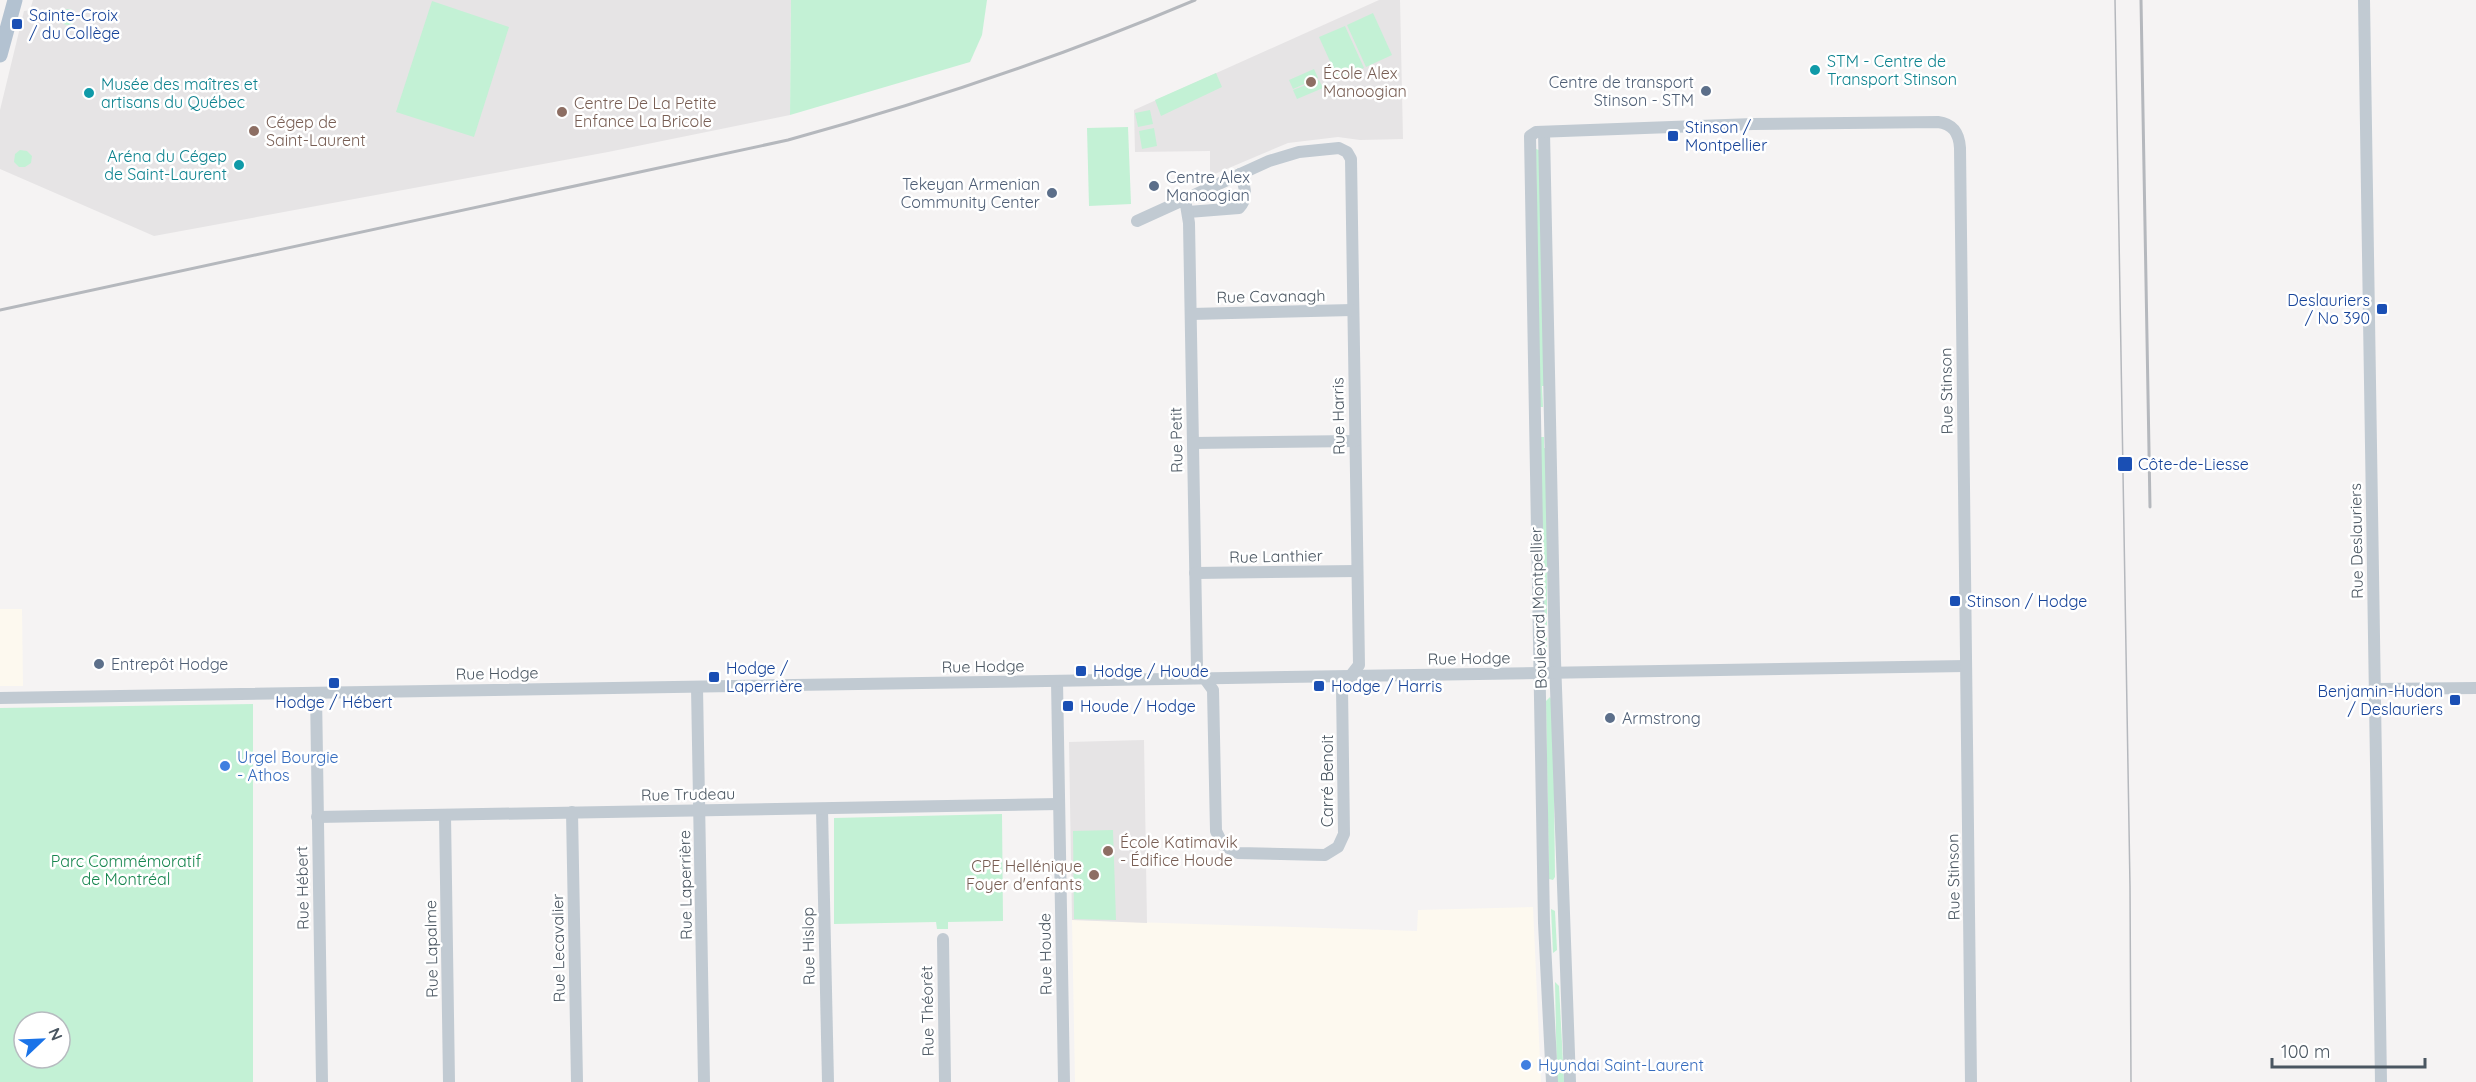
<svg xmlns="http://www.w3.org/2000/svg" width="2476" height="1082" viewBox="0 0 2476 1082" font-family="Quicksand,sans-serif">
	<rect width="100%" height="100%" fill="#f5f3f3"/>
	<!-- commercial -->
	<g fill="#fdf9ef">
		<polygon points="0,609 22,609 23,686 0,686"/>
		<polygon points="1533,907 1541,1082 1075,1082 1072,920 1417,931 1418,910"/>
	</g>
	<!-- education -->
	<g fill="#e6e4e5">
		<polygon points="33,0 791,0 790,115 608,152 154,236 0,169 0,110 24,11 30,10"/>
		<polygon points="1379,0 1400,0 1403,139 1360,140 1338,137 1288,143 1210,176 1210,151 1135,152 1134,110"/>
		<polygon points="1144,740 1147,923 1072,920 1069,742"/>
	</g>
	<!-- green -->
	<g fill="#c3f1d5" fill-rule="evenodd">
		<polygon points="791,0 987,0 982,35 970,62 790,115"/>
		<polygon points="432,1 509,27 474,137 396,112"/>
		<circle cx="68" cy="17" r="8"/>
		<polygon points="1373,13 1392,55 1366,67 1347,25"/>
		<polygon points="1345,26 1364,68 1338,79 1319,37"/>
		<polygon points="1314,69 1318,78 1293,89 1289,80"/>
		<polygon points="1216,73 1222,87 1161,116 1155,100"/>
		<polygon points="1319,80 1323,88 1297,99 1293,90"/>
		<polygon points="1150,110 1153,124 1138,127 1135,113"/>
		<polygon points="1128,127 1131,204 1089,206 1087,128"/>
		<polygon points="1154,128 1157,146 1142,149 1139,131"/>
		<polygon points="1536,149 1539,150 1545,386 1542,386 1543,407 1539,407"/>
		<polygon points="20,150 27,151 32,156 31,163 25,167 19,167 14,162 15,154"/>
		<polygon points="1539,437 1544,437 1544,448 1547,448 1547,660 1544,658"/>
		<polygon points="1550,697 1553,703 1555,877 1553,880 1549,879 1546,701"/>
		<path d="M 253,704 L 253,1082 L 0,1082 L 0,708 ZM 24,1022 L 60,1022 L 60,1058 L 24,1058 Z"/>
		<polygon points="1002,814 1003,921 948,922 948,929 937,929 936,922 834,924 834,818"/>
		<polygon points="1113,830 1116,920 1074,919 1073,831"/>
		<polygon points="1551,909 1555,911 1557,950 1553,953"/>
		<polygon points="1555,982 1559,986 1564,1082 1557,1082"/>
	</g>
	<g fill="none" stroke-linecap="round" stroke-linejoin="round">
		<!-- minor -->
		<g stroke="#c1cad2" stroke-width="12">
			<polyline points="2364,0 2381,1082"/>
			<polyline points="1544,132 1555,660 1570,1082"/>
			<path d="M 1188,212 L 1239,208 C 1248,199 1245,185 1240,174"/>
			<polyline points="1137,221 1269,161 1299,152 1339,148 1347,152 1351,159 1359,665 1342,687 1344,834 1338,847 1325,855 1238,853 1223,845 1216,831 1213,690 1197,668 1189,223 1185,199"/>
			<polyline points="1191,314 1352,310"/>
			<polyline points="1193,443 1355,441"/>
			<polyline points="1195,573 1357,571"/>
			<polyline points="1057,681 1064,1082"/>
			<polyline points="697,687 704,1082"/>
			<polyline points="2375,689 2476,688"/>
			<polyline points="316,693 322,1082"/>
			<polyline points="0,698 1966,666"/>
			<polyline points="822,809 828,1082"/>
			<polyline points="572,812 577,1082"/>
			<polyline points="445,815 449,1082"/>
			<polyline points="317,817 1059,804"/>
			<polyline points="943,939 945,1082"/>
			<path d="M 1552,1082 L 1544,923 L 1530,136 L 1536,132 L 1753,124 L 1938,122 C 1953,124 1959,133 1960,148 L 1971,1082"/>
		</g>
		<!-- major -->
		<polyline stroke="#b3c2d1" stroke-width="15" points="0,55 15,0"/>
		<!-- tram -->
		<polyline stroke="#b5b8bd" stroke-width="1.5" points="2115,0 2130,886 2131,1082"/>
		<!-- rail -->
		<g stroke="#b5b8bd" stroke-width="3">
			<polyline points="2141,0 2150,507"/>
			<path d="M 0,310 L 788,140 C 927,102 1063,56 1195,0"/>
		</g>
	</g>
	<!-- markers -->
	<g fill="#1a4fb4" stroke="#fff" stroke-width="2">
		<rect x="11" y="18" width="12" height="12" rx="3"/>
		<rect x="1667" y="130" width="12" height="12" rx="3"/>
		<rect x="2376" y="303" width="12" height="12" rx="3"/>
		<rect x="2117" y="456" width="16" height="16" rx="3"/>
		<rect x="1949" y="595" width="12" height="12" rx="3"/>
		<rect x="1075" y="665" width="12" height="12" rx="3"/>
		<rect x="708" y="671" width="12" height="12" rx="3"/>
		<rect x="328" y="677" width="12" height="12" rx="3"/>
		<rect x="1313" y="680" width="12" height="12" rx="3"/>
		<rect x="2449" y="694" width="12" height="12" rx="3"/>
		<rect x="1062" y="700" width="12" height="12" rx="3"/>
	</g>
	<g fill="#0f9aa8" stroke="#fff" stroke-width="2">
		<circle cx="1815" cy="70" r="6"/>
		<circle cx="89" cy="93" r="6"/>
		<circle cx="239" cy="165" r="6"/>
	</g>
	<g fill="#8d6e63" stroke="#fff" stroke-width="2">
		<circle cx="1311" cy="82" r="6"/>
		<circle cx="562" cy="112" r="6"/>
		<circle cx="254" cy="131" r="6"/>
		<circle cx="1108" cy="851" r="6"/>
		<circle cx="1094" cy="875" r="6"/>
	</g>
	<g fill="#5c6f8a" stroke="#fff" stroke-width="2">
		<circle cx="1706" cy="91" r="6"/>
		<circle cx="1154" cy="186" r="6"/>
		<circle cx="1052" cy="193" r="6"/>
		<circle cx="99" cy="664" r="6"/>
		<circle cx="1610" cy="718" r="6"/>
	</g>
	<g fill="#3f7fe0" stroke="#fff" stroke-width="2">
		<circle cx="225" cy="766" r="6"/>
		<circle cx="1526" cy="1065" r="6"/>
	</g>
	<g text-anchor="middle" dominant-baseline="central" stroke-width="5" stroke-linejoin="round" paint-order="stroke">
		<!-- transit labels -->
		<g font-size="16" fill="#164399" stroke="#fff" text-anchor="start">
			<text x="29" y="15">Sainte-Croix<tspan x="29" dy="18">/ du Collège</tspan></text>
			<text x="1685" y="127">Stinson /<tspan x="1685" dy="18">Montpellier</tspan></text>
			<text x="2370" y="300" text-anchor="end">Deslauriers<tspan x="2370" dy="18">/ No 390</tspan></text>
			<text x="2138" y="464">Côte-de-Liesse</text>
			<text x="1967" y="601">Stinson / Hodge</text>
			<text x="726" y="668">Hodge /<tspan x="726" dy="18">Laperrière</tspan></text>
			<text x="1093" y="671">Hodge / Houde</text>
			<text x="1331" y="686">Hodge / Harris</text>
			<text x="2443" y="691" text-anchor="end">Benjamin-Hudon<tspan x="2443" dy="18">/ Deslauriers</tspan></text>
			<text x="334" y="702" text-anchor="middle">Hodge / Hébert</text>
			<text x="1080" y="706">Houde / Hodge</text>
		</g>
		<!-- culture labels -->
		<g font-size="16" fill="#0d838f" stroke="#fff" text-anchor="start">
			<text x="1827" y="61">STM - Centre de<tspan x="1827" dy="18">Transport Stinson</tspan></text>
			<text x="101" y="84">Musée des maîtres et<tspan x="101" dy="18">artisans du Québec</tspan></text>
			<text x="227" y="156" text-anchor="end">Aréna du Cégep<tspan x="227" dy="18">de Saint-Laurent</tspan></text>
		</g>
		<!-- education labels -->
		<g font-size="16" fill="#785e54" stroke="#fff" text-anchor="start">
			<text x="1323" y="73">École Alex<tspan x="1323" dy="18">Manoogian</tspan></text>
			<text x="574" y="103">Centre De La Petite<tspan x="574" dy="18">Enfance La Bricole</tspan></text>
			<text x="266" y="122">Cégep de<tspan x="266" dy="18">Saint-Laurent</tspan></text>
			<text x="1120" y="842">École Katimavik<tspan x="1120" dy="18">- Édifice Houde</tspan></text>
			<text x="1082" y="866" text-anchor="end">CPE Hellénique<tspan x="1082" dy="18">Foyer d'enfants</tspan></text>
		</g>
		<!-- service labels -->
		<g font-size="16" fill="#4e5e75" stroke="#fff" text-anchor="start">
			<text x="1694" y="82" text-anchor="end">Centre de transport<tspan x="1694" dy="18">Stinson - STM</tspan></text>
			<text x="1166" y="177">Centre Alex<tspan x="1166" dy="18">Manoogian</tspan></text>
			<text x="1040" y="184" text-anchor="end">Tekeyan Armenian<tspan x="1040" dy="18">Community Center</tspan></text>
			<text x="111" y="664">Entrepôt Hodge</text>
			<text x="1622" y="718">Armstrong</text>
		</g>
		<!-- street labels -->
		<g font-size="16" fill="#4a5661" stroke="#fff">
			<text transform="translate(1271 296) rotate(-1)">Rue Cavanagh</text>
			<text transform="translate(1946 391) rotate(-91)">Rue Stinson</text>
			<text transform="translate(1338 416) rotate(-91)">Rue Harris</text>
			<text transform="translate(1176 440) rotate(-91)">Rue Petit</text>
			<text transform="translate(2356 541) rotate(-91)">Rue Deslauriers</text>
			<text transform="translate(1276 556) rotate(-1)">Rue Lanthier</text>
			<text transform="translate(1538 608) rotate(-92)">Boulevard Montpellier</text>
			<text transform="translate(1469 658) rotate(-1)">Rue Hodge</text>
			<text transform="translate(983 666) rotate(-1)">Rue Hodge</text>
			<text transform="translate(497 673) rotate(-1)">Rue Hodge</text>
			<text transform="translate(1327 781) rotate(-90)">Carré Benoit</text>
			<text transform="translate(688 794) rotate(-1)">Rue Trudeau</text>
			<text transform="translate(1953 877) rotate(-91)">Rue Stinson</text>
			<text transform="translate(685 885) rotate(-91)">Rue Laperrière</text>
			<text transform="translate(302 888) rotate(-91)">Rue Hébert</text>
			<text transform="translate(808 946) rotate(-91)">Rue Hislop</text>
			<text transform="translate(558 948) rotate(-91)">Rue Lecavalier</text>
			<text transform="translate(431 949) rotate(-91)">Rue Lapalme</text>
			<text transform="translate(1045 954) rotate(-91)">Rue Houde</text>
			<text transform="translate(927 1011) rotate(-91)">Rue Théorêt</text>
		</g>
		<!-- shop labels -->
		<g font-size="16" fill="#366cbe" stroke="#fff" text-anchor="start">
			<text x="237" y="757">Urgel Bourgie<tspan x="237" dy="18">- Athos</tspan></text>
			<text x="1538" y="1065">Hyundai Saint-Laurent</text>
		</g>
		<!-- park labels -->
		<g font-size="16" fill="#17864f" stroke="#fff">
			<text x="126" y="861">Parc Commémoratif<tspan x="126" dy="18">de Montréal</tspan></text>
		</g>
	</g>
	<!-- north arrow -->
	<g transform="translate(42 1040) rotate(67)"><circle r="28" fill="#ffffff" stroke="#b7bbc0" stroke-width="1.5"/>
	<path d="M0-4.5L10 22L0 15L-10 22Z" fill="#1a73e8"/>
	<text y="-9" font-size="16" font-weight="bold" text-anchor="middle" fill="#4a5661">N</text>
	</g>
	<!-- scale -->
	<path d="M2272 1058v9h153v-9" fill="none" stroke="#4a5661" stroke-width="3"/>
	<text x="2281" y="1058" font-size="18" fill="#4a5661" stroke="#ffffff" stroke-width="4.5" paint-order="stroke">100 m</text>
</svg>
